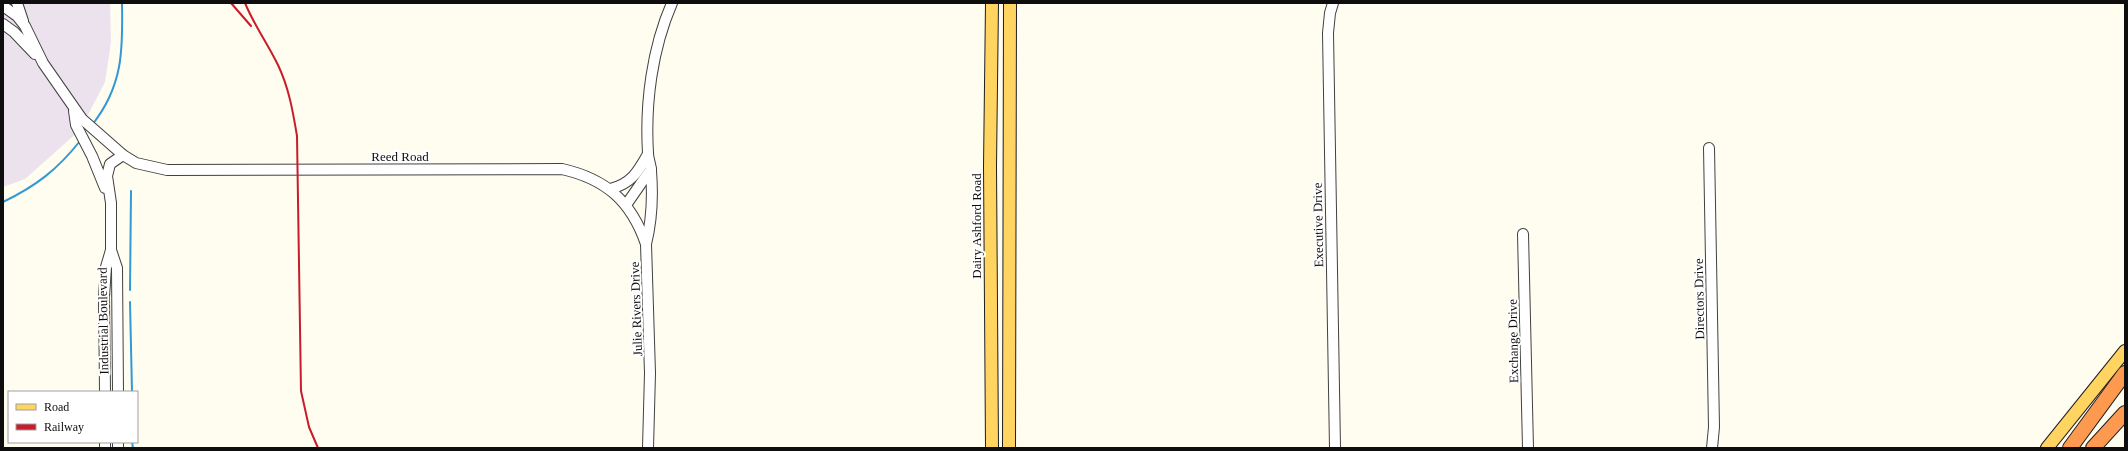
<svg xmlns="http://www.w3.org/2000/svg" width="2128" height="451" viewBox="0 0 2128 451" font-family="'Times New Roman',serif">
	<rect width="100%" height="100%" fill="#fffcf0"/>
	<!-- industrial -->
	<polygon fill="#ece2ed" points="3,3 110,3 111,42 105,82 80,130 25,179 3,187"/>
	<g fill="none" stroke-linecap="round" stroke-linejoin="round">
		<!-- stream -->
		<g stroke="#3399d6" stroke-width="2">
			<path d="M 92,125 C 123,86 123,50 122,3"/>
			<path d="M 3,202 C 36,186 57,170 80,141"/>
			<polyline points="130,290 131,191"/>
			<polyline points="130,302 132,392"/>
			<polyline points="132,442 133,448"/>
		</g>
		<!-- minor casing -->
		<g stroke="#414141" stroke-width="12">
			<g id="minor">
				<polyline points="17,3 23,21"/>
				<polyline points="1333,3 1330,13 1328,33 1335,448"/>
				<path d="M 3,6 L 17,16 L 25,26 L 43,63 L 82,119 L 123,155 L 136,163 L 167,170 L 562,169 C 606,179 631,201 646,244"/>
				<polyline points="3,24 14,32 35,54"/>
				<polyline points="74,111 76,125 92,156 105,188"/>
				<polyline points="1709,148 1714,427 1712,448"/>
				<path d="M 610,189 C 631,184 638,172 648,154"/>
				<polyline points="626,205 651,169"/>
				<polyline points="1523,234 1528,448"/>
				<polyline points="111,250 117,268 118,392"/>
				<polyline points="105,392 104,297 106,267 111,250 111,203 107,176 110,164 123,155"/>
				<polyline points="105,442 105,448"/>
				<polyline points="118,442 118,448"/>
				<path d="M 648,448 L 650,373 L 646,244 C 652,220 653,196 651,171 C 651,165 648,159 648,153 C 645,103 652,49 672,3"/>
			</g>
		</g>
		<!-- major casing -->
		<g stroke="#1f1f1f" stroke-width="14">
			<g id="major">
				<polyline points="992,448 990,166 992,3"/>
				<polyline points="1009,448 1010,3"/>
				<polyline points="2047,448 2125,351"/>
			</g>
		</g>
		<!-- highway casing -->
		<g stroke="#1f1f1f" stroke-width="16">
			<g id="highway">
				<polyline points="2070,448 2125,373"/>
				<polyline points="2093,448 2125,413"/>
			</g>
		</g>
		<!-- minor -->
		<use href="#minor" stroke="#fff" stroke-width="10"/>
		<!-- major -->
		<use href="#major" stroke="#ffd460" stroke-width="12"/>
		<!-- highway -->
		<use href="#highway" stroke="#fd9a50" stroke-width="14"/>
		<!-- rail -->
		<g stroke="#c71d2a" stroke-width="2">
			<polyline points="231,3 251,26"/>
			<path d="M 245,3 C 254,25 268,44 278,65 C 289,88 293,112 297,136 L 301,391 L 309,427 L 318,448"/>
		</g>
	</g>
	<g text-anchor="middle" dominant-baseline="central" stroke-width="4" stroke-linejoin="round" paint-order="stroke">
		<!-- street labels -->
		<g font-size="13" fill="#0e0e0e" stroke="#fff">
			<text x="400" y="156">Reed Road</text>
			<text transform="translate(1318 225) rotate(-91)">Executive Drive</text>
			<text transform="translate(976 226) rotate(-90)">Dairy Ashford Road</text>
			<text transform="translate(1699 299) rotate(-91)">Directors Drive</text>
			<text transform="translate(636 309) rotate(-92)">Julie Rivers Drive</text>
			<text transform="translate(103 321) rotate(-91)">Industrial Boulevard</text>
			<text transform="translate(1513 341) rotate(-91)">Exchange Drive</text>
		</g>
	</g>
	<!-- border -->
	<rect width="2128" height="451" fill="none" stroke="#0e0e0e" stroke-width="8"/>
	<!-- legend -->
	<rect x="8" y="391" width="130" height="52" fill="#ffffff" stroke="#9f9f9f"/>
	<rect x="16" y="404" width="20" height="6" fill="#ffd460" stroke="#9f9f9f"/>
	<text x="44" y="411" font-size="12" fill="#0e0e0e">Road</text>
	<rect x="16" y="424" width="20" height="6" fill="#c71d2a" stroke="#9f9f9f"/>
	<text x="44" y="431" font-size="12" fill="#0e0e0e">Railway</text>
</svg>
